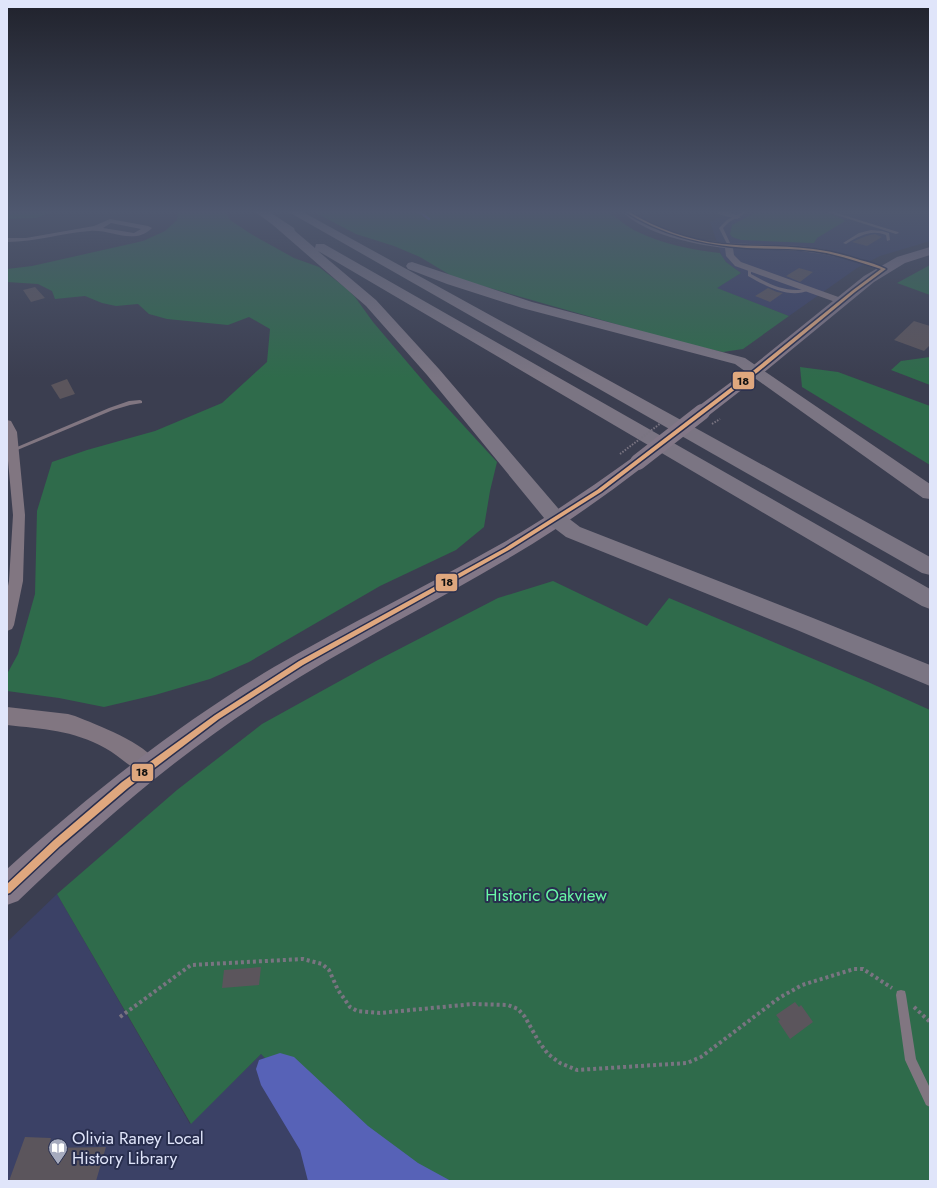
<svg xmlns="http://www.w3.org/2000/svg" width="937" height="1188" viewBox="0 0 937 1188" font-family="Jost,sans-serif">
	<rect width="100%" height="100%" fill="#3b3e50"/>
	<!-- built -->
	<g fill="#3b4166">
		<polygon points="732,211 930,211 930,241 880,256 857,268 789,316 716,288 741,273 726,262 722,257 710,222"/>
		<polygon points="57,894 190,1124 261,1054 386,1181 7,1181 7,942"/>
	</g>
	<!-- green -->
	<g fill="#2f6b4b">
		<polygon points="7,211 55,211 36,218 7,219"/>
		<polygon points="175,211 225,211 230,220 251,234 294,258 319,267 347,289 355,297 373,322 430,389 497,462 490,491 484,527 456,550 380,586 249,662 210,679 155,695 104,707 59,698 7,691 7,674 18,654 35,594 37,511 52,462 87,450 155,431 222,403 267,362 270,329 249,317 228,325 167,319 149,314 138,304 116,306 102,303 85,296 55,299 52,291 38,284 7,282 7,269 32,266 143,241 165,231 177,220 178,213"/>
		<path d="M 312,211 L 607,211 C 617,218 627,227 638,232 C 663,244 693,250 720,253 L 726,262 L 741,273 L 717,288 L 789,316 L 743,349 L 723,352 L 682,343 L 455,278 L 420,257 L 394,246 L 356,234 Z"/>
		<path d="M 758,211 C 783,211 824,206 845,221 L 817,238 L 814,243 L 811,243 L 741,240 L 732,237 L 730,234 L 732,225 Z"/>
		<polygon points="930,265 930,295 897,283"/>
		<polygon points="930,357 930,385 891,370 901,361"/>
		<polygon points="800,367 838,372 930,406 930,465 802,387"/>
		<polygon points="553,581 647,626 669,598 868,682 930,710 930,1181 386,1181 261,1054 191,1124 57,894 177,790 262,724 376,661 498,598"/>
	</g>
	<!-- water -->
	<polygon fill="#5762b7" points="280,1053 294,1057 368,1126 418,1163 451,1181 308,1181 300,1150 261,1085 256,1069 259,1060"/>
	<g fill="none" stroke-linecap="round" stroke-linejoin="round">
		<!-- stream -->
		<polyline stroke="#5762b7" stroke-width="2.5" points="418,211 429,219"/>
	</g>
	<!-- building -->
	<g fill="#5b555c">
		<polygon points="875,234 882,237 867,246 852,242 866,236"/>
		<polygon points="799,268 813,272 800,282 786,276"/>
		<polygon points="35,287 45,298 31,302 23,290"/>
		<polygon points="768,288 777,292 783,293 770,302 755,296"/>
		<polygon points="914,321 930,326 930,345 924,351 894,340"/>
		<polygon points="67,379 75,394 60,399 51,385"/>
		<polygon points="261,967 259,985 222,988 224,970"/>
		<polygon points="795,1002 799,1007 801,1005 813,1022 790,1039 778,1021 780,1020 776,1015"/>
		<polygon points="25,1137 51,1138 48,1148 106,1147 96,1181 9,1181"/>
	</g>
	<g fill="none" stroke-linecap="round" stroke-linejoin="round">
		<!-- path -->
		<g stroke="#797481" stroke-width="4" stroke-dasharray="3 3" stroke-linecap="butt">
			<polyline points="914,1007 930,1022"/>
			<polyline points="120,1017 191,965 303,959 322,964 329,970 338,990 350,1007 357,1011 380,1013 473,1004 508,1005 518,1009 525,1017 539,1042 548,1054 560,1063 577,1070 687,1063 701,1057 779,998 802,985 854,969 863,969 892,988"/>
		</g>
		<!-- service -->
		<g fill="#817681" fill-rule="evenodd">
			<polygon points="744,211 749,211 729,222 723,228 731,245 728,246 719,228 727,220"/>
			<polygon points="830,211 898,232 899,233 896,234 824,211"/>
			<path d="M 871,230 L 882,231 L 889,233 L 890,240 L 887,241 L 886,235 C 871,229 859,236 846,244 L 843,243 L 859,233 Z"/>
			<path d="M 748,269 L 751,270 L 751,274 C 769,284 786,293 807,289 L 809,290 C 790,300 764,285 748,276 Z"/>
			<polygon points="140,400 142,401 142,403 130,405 113,410 15,451 13,452 10,450 109,408 129,401"/>
			<polygon points="901,990 905,991 906,995 916,1059 930,1088 930,1107 926,1105 905,1060 896,995 897,991"/>
		</g>
		<!-- minor -->
		<g fill="#817681" fill-rule="evenodd">
			<path d="M 621,211 L 630,211 L 658,227 L 690,238 L 725,243 L 801,246 L 822,249 L 861,259 L 888,269 L 884,271 L 846,259 L 822,254 L 801,251 L 733,248 L 734,255 L 741,262 L 844,299 L 845,301 L 844,303 L 841,304 L 735,266 L 726,256 L 725,248 C 692,244 647,235 621,211 Z"/>
			<polygon points="718,211 727,211 741,217 737,219 718,214"/>
			<path d="M 110,219 L 148,226 L 152,228 C 134,246 111,229 90,231 C 62,233 36,242 7,242 L 7,238 L 26,238 L 94,226 ZM 111,223 L 141,229 L 134,233 L 103,228 Z"/>
			<polygon points="7,420 11,421 17,432 25,515 23,581 14,625 12,629 7,631 7,591 9,581 13,515 7,450"/>
		</g>
		<!-- tertiary -->
		<path fill="#817681" fill-rule="evenodd" d="M 7,707 L 68,714 L 75,716 C 97,725 149,744 159,766 L 156,773 L 148,776 C 132,770 120,756 105,748 C 73,730 42,729 7,725 Z"/>
		<!-- primary -->
		<g fill="#827787" fill-rule="evenodd">
			<polygon points="930,247 930,255 905,263 874,282 762,374 708,416 702,417 696,416 694,412 696,408 750,368 864,276 897,257"/>
			<path d="M 638,456 L 644,458 L 647,462 L 644,466 C 602,498 560,528 514,555 C 434,603 350,644 271,695 C 178,754 97,825 18,901 L 7,905 L 7,869 C 90,794 177,725 274,667 C 348,624 425,587 499,545 C 545,519 589,489 632,458 Z"/>
		</g>
		<!-- motorway -->
		<g fill="#7b7583" fill-rule="evenodd">
			<polygon points="254,211 268,211 294,228 295,231 315,248 316,244 324,244 930,589 930,609 922,606 318,251 376,300 439,369 563,514 580,527 813,618 930,665 930,686 797,630 566,537 549,524 427,375 366,306 273,225"/>
			<polygon points="287,211 301,211 930,557 930,575 922,573"/>
			<polygon points="412,262 532,302 745,358 930,484 930,499 923,498 735,364 522,308 447,284 408,269 406,266 408,263"/>
		</g>
		<!-- path-bridge -->
		<g stroke="#797481" stroke-width="2" stroke-dasharray="1.5 1.5" stroke-linecap="butt">
			<polyline points="712,424 720,419"/>
			<polyline points="620,454 661,423"/>
		</g>
		<!-- primary-bridge -->
		<polyline stroke="#827787" stroke-width="16" points="638,462 702,412"/>
		<!-- bus-1 casing -->
		<g stroke="#282e4e" stroke-width="3">
			<path id="bus-1" d="M 624,211 L 628,211 C 657,229 688,240 722,244 C 752,247 783,245 813,249 C 829,251 845,255 860,260 C 869,262 878,265 886,269 L 855,292 L 758,372 L 601,492 L 509,550 L 303,665 L 219,719 L 128,788 L 60,846 L 10,893 L 7,894 L 7,884 L 54,840 L 122,782 L 215,715 L 299,661 L 505,548 L 597,490 L 754,370 L 853,290 L 881,269 C 859,262 837,254 814,251 C 792,248 770,249 747,248 C 703,245 662,235 624,211 Z"/>
		</g>
		<!-- bus-1 -->
		<use href="#bus-1" fill="#dfa77e" fill-rule="evenodd"/>
	</g>
	<!-- sky -->
	<linearGradient id="sky" x2="0" y2="1"><stop stop-color="#20222c"/><stop offset="0.56" stop-color="#4f586f"/><stop offset="1" stop-color="#4f586f" stop-opacity="0"/></linearGradient>
	<rect width="937" height="378" fill="url(#sky)"/>
	<!-- icons -->
	<defs>
		<g id="library-pin" transform="scale(1)"><path d="M0 17L-7.5 6A9.5 9.5 0 1 1 7.5 6Z" fill="#a6abbe" stroke="#282e4e"/><path d="M-6-4Q-3-5.5-.7-3.5V5Q-3 3-6 4ZM6-4Q3-5.5 .7-3.5V5Q3 3 6 4Z" fill="#fff"/></g>
	</defs>
	<g fill-rule="evenodd">
		<use href="#library-pin" x="58" y="1148"/>
	</g>
	<g text-anchor="middle" dominant-baseline="central" stroke-width="4" stroke-linejoin="round" paint-order="stroke">
		<!-- near-park labels -->
		<g font-size="17" fill="#69f9a6" stroke="#282e4e">
			<text x="546" y="895">Historic Oakview</text>
		</g>
		<!-- near-poi labels -->
		<g font-size="17" fill="#e0e5fa" stroke="#282e4e" text-anchor="start">
			<text x="72" y="1138">Olivia Raney Local<tspan x="72" dy="20">History Library</tspan></text>
		</g>
	</g>
	<g stroke="#282e4e" stroke-width="1.5">
		<rect x="732" y="371" width="23" height="19" rx="4" fill="#dfa77e"/>
		<rect x="435" y="573" width="23" height="19" rx="4" fill="#dfa77e"/>
		<rect x="131" y="763" width="23" height="19" rx="4" fill="#dfa77e"/>
	</g>
	<g font-size="11" text-anchor="middle" font-weight="bold" fill="#111">
		<text x="743" y="385">18</text>
		<text x="447" y="586">18</text>
		<text x="142" y="776">18</text>
	</g>
	<!-- border -->
	<rect width="937" height="1188" fill="none" stroke="#e0e5fa" stroke-width="16"/>
</svg>
